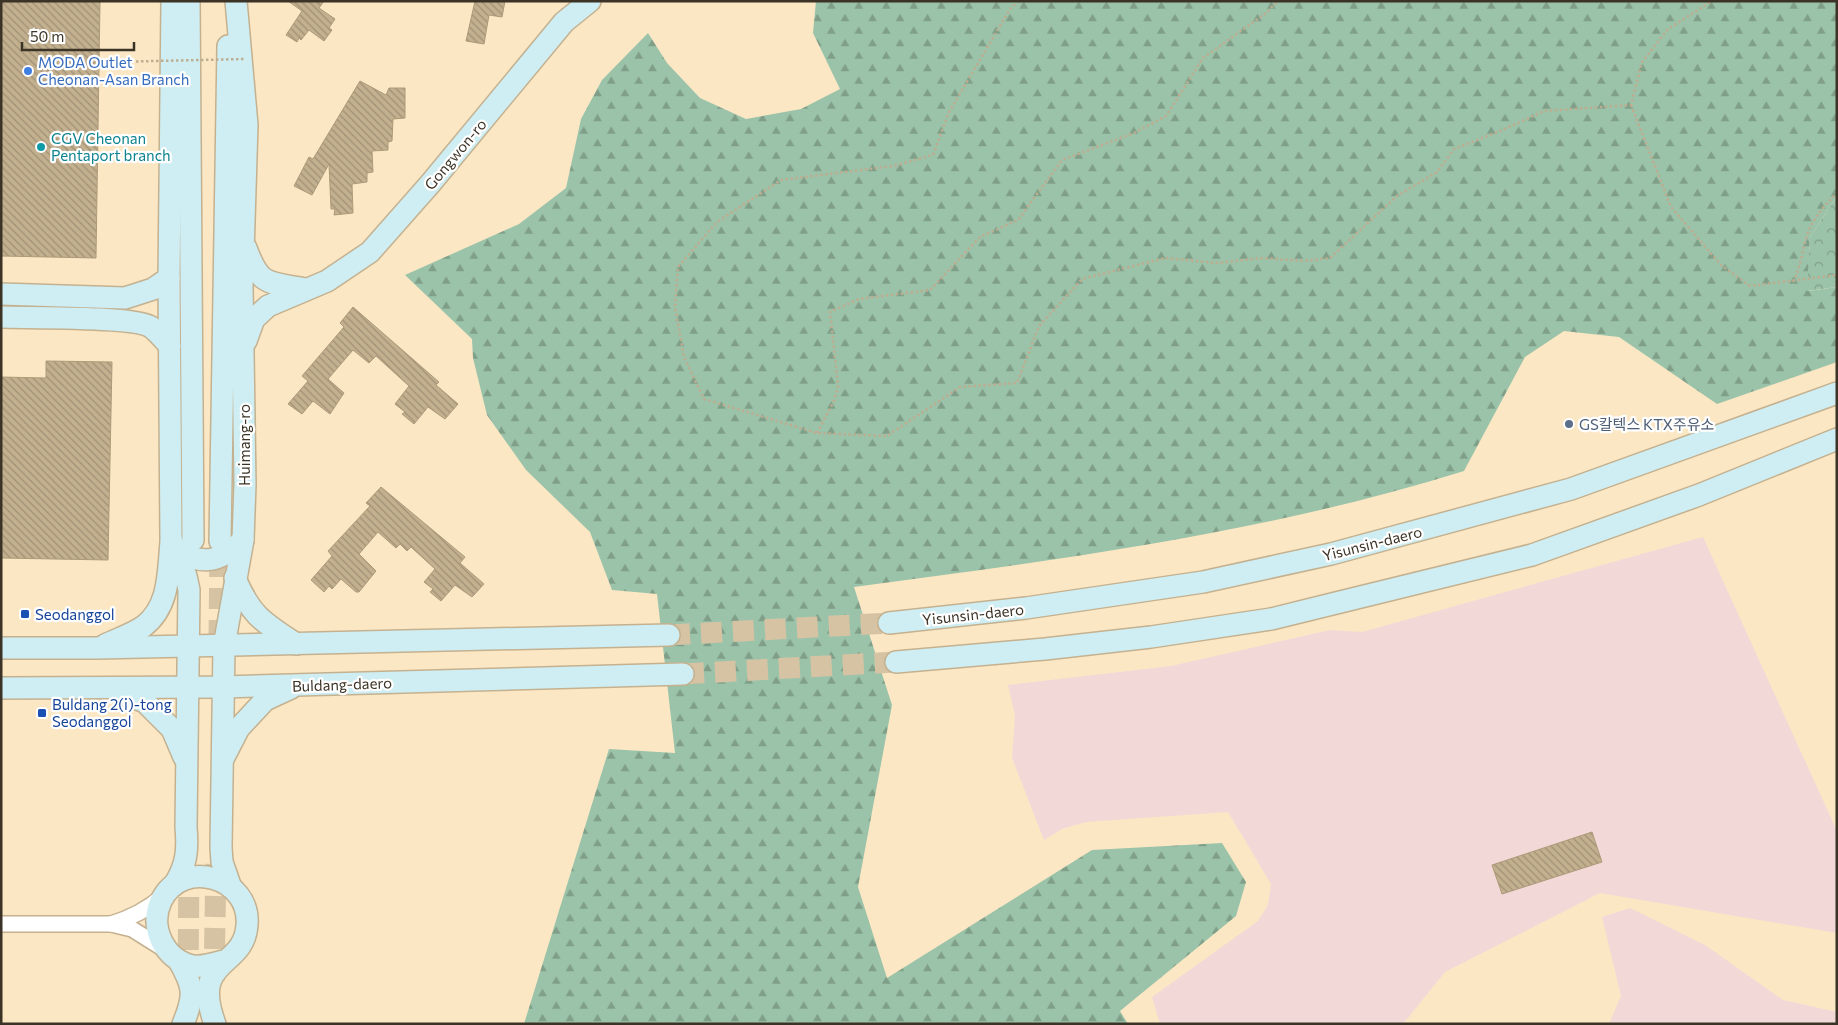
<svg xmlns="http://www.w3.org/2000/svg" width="1838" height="1025" viewBox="0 0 1838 1025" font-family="Commissioner,'Noto Sans KR',sans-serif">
	<defs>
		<pattern id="forest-firs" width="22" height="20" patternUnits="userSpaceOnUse" patternTransform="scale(1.25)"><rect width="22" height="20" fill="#9bc3a9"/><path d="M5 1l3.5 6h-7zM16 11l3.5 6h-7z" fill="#809f89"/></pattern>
		<pattern id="park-crowns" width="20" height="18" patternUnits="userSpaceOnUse" patternTransform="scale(1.25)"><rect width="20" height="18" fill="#9bc3a9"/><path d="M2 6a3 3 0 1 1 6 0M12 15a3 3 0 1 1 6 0" fill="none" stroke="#809f89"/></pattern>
		<pattern id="building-back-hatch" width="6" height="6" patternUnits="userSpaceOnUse" patternTransform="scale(1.25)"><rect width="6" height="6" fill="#c3b08f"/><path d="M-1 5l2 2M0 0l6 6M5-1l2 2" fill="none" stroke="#a09075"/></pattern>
	</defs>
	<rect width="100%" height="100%" fill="#fbe7c4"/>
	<!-- industrial -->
	<g fill="#f3d8d8">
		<polygon points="1703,537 1837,831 1837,933 1600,893 1445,972 1403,1024 1160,1024 1152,997 1258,921 1268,905 1271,884 1228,812 1086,822 1062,829 1044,840 1012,758 1015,716 1008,685 1171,666 1330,630 1362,632"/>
		<polygon points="1630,908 1705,945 1783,1000 1837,1012 1837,1024 1609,1024 1621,996 1602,917"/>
	</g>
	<!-- forest -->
	<path fill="url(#forest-firs)" d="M 816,1 L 1837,1 L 1837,196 L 1810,237 L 1808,291 L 1837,287 L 1837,362 L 1717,404 L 1619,337 L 1564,331 L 1525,357 L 1464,471 C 1266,533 1059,560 854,587 L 892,705 L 858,887 L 887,978 L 1092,850 L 1222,843 L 1246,882 L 1236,916 L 1120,1011 L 1128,1024 L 524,1024 L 609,749 L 675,753 L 657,594 L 612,590 L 590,532 L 526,470 L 487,415 L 473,358 L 472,339 L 405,275 L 519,224 L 566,188 L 581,119 L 602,80 L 648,33 L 667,63 L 700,98 L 746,119 L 801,109 L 840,89 L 813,33 Z"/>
	<!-- park -->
	<polygon fill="url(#park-crowns)" points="1837,196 1837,287 1807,291 1810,237"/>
	<!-- building -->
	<g fill="url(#building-back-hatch)" stroke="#ac9a79">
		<polygon points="1,1 100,1 96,258 1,256"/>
		<polygon points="288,1 324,1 319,8 335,19 329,28 332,30 324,41 309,30 301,40 299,38 297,42 286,35 302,11"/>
		<polygon points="475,1 505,1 502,17 489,15 484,44 466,41"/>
		<polygon points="360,81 386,95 389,88 405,88 405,118 393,119 392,141 388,142 388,150 372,151 373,172 367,173 367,182 352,184 353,213 334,215 335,209 331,209 329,164 312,195 294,186 309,157 313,159"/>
		<polygon points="353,307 439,382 436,385 458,404 445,419 428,407 414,424 402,414 405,412 395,404 409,386 376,356 369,363 353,350 328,379 344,393 330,414 313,401 302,414 288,404 308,381 302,376 344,327 340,323"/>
		<polygon points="46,361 112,362 108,560 1,558 1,377 46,378"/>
		<polygon points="381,487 465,557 460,563 484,584 472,597 455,585 441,601 430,592 433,589 424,582 435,569 411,547 407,551 400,544 396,548 378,532 359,554 376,571 359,592 356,592 341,579 332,589 329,586 324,592 311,580 332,556 328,551 370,506 366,503"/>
		<polygon points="1592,832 1602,862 1502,894 1492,865"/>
	</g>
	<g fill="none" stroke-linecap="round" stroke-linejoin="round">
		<!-- secondary-tunnel -->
		<g stroke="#d5c3a4" stroke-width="21" stroke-dasharray="21 11" stroke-linecap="butt">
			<polyline points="669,635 889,623"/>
			<polyline points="219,641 220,541"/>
			<polyline points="683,674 896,662"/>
			<polyline points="214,981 216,862"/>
			<polyline points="188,982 189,860"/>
		</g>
		<!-- street casing -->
		<g stroke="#c4b190" stroke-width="18">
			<g id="street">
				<path d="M 163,896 C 147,910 131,918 111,924 L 132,929 L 164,949"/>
				<polyline points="1,924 111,924"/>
			</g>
		</g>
		<!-- secondary casing -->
		<g stroke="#c4b190" stroke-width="24">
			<g id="secondary">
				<path d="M 172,1 L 169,278 L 171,539 L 186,576 L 189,590 L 186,827 C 188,849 187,865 174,885"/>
				<polyline points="189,1 193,540"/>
				<path d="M 246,248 C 260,287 268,282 306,289"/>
				<polyline points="1,294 125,298 153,289 169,278"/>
				<path d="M 1,317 C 27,318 135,316 151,327 C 158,332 164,340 170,346"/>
				<polyline points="246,341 254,319 268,306 327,281 370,252 430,184 564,22 590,1"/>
				<polyline points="220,541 228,46"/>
				<path d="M 176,550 C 204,567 221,561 243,540"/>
				<path d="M 235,578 C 251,616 263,622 296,644"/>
				<polyline points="889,623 1026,608 1203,582 1331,554 1571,489 1837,393"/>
				<path d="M 105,645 C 117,639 133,634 144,626 C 170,606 168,572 171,542"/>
				<polyline points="1,648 98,648 669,635"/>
				<polyline points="896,662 1045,649 1151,637 1271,619 1328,605 1532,555 1699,495 1837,439"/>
				<polyline points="1,688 223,687 683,674"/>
				<polyline points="119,692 145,702 172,729 184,757"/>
				<polyline points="224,757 239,728 265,700 291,688"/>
				<polyline points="230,885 222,862 221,847 224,646 243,540 245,484 242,286 247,125 236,1"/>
				<path d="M 179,961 C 194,987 195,995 183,1024"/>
				<path d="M 215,1024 C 190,956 244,970 247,925 C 251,877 182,857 161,901 C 149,927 164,960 193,966 C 204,967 213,964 223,961"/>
			</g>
		</g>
		<!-- path -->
		<g stroke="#bdad91" stroke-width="2.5" stroke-dasharray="2.5 2.5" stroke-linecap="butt">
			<polyline points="1019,1 1010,9 949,112 933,155 893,166 781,180 717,222 678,267 675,306 684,357 704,399 817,433 887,436 960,387 1017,383 1039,326 1082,279 1165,258 1215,263 1263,258 1304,261 1330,258 1397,196 1437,172 1454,149 1498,132 1544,111 1631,105 1642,62 1668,29 1712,1"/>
			<polyline points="1631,105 1671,207 1721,265 1750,286 1837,275"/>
			<path d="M 1793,282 C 1802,265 1802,249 1808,232 C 1815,216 1825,205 1837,193"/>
			<polyline points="817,433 834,401 838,386 830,312 859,299 930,290 980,237 1018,220 1062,160 1134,133 1166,116 1203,58 1266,13 1278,1"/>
		</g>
		<!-- street -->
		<use href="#street" stroke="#fff" stroke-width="15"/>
		<!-- secondary -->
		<use href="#secondary" stroke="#cfeef3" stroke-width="21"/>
		<!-- path-bridge -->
		<polyline stroke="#bdad91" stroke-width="2.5" stroke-dasharray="2.5 2.5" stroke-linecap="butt" points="111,62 244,59"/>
	</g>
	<!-- markers -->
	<circle fill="#3f7fe0" stroke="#fff" stroke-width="2" cx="28" cy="71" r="5"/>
	<circle fill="#0f9aa8" stroke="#fff" stroke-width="2" cx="41" cy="147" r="5"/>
	<circle fill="#5c6f8a" stroke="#fff" stroke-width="2" cx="1569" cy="424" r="5"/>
	<g fill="#1a4fb4" stroke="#fff" stroke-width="2">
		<rect x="20" y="609" width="10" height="10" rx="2.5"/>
		<rect x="37" y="708" width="10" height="10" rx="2.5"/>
	</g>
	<g text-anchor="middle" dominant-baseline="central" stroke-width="4.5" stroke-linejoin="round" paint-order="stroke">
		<!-- shop labels -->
		<g font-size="15" fill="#366cbe" stroke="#fff" text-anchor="start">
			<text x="38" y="62">MODA Outlet<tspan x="38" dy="17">Cheonan-Asan Branch</tspan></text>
		</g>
		<!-- culture labels -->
		<g font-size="15" fill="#0d838f" stroke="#fff" text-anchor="start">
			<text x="51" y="138">CGV Cheonan<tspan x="51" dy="17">Pentaport branch</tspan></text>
		</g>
		<!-- street labels -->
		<g font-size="15" fill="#3b3326" stroke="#fff">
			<text transform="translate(455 154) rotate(-50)">Gongwon-ro</text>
			<text transform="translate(244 445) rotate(-90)">Huimang-ro</text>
			<text transform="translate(1372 543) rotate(-14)">Yisunsin-daero</text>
			<text transform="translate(973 614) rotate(-6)">Yisunsin-daero</text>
			<text transform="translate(342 684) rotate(-2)">Buldang-daero</text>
		</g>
		<!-- service labels -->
		<g font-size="15" fill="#4e5e75" stroke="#fff" text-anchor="start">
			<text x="1579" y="424">GS칼텍스 KTX주유소</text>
		</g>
		<!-- transit labels -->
		<g font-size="15" fill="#164399" stroke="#fff" text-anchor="start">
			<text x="35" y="614">Seodanggol</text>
			<text x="52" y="704">Buldang 2(i)-tong<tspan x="52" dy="17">Seodanggol</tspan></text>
		</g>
	</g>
	<!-- border -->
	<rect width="1838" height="1025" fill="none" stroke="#3b3326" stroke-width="5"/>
	<!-- scale -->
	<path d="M22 42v8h112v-8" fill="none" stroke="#3b3326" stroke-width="2.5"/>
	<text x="30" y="42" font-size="15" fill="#3b3326" stroke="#ffffff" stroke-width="4" paint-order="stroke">50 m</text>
</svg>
